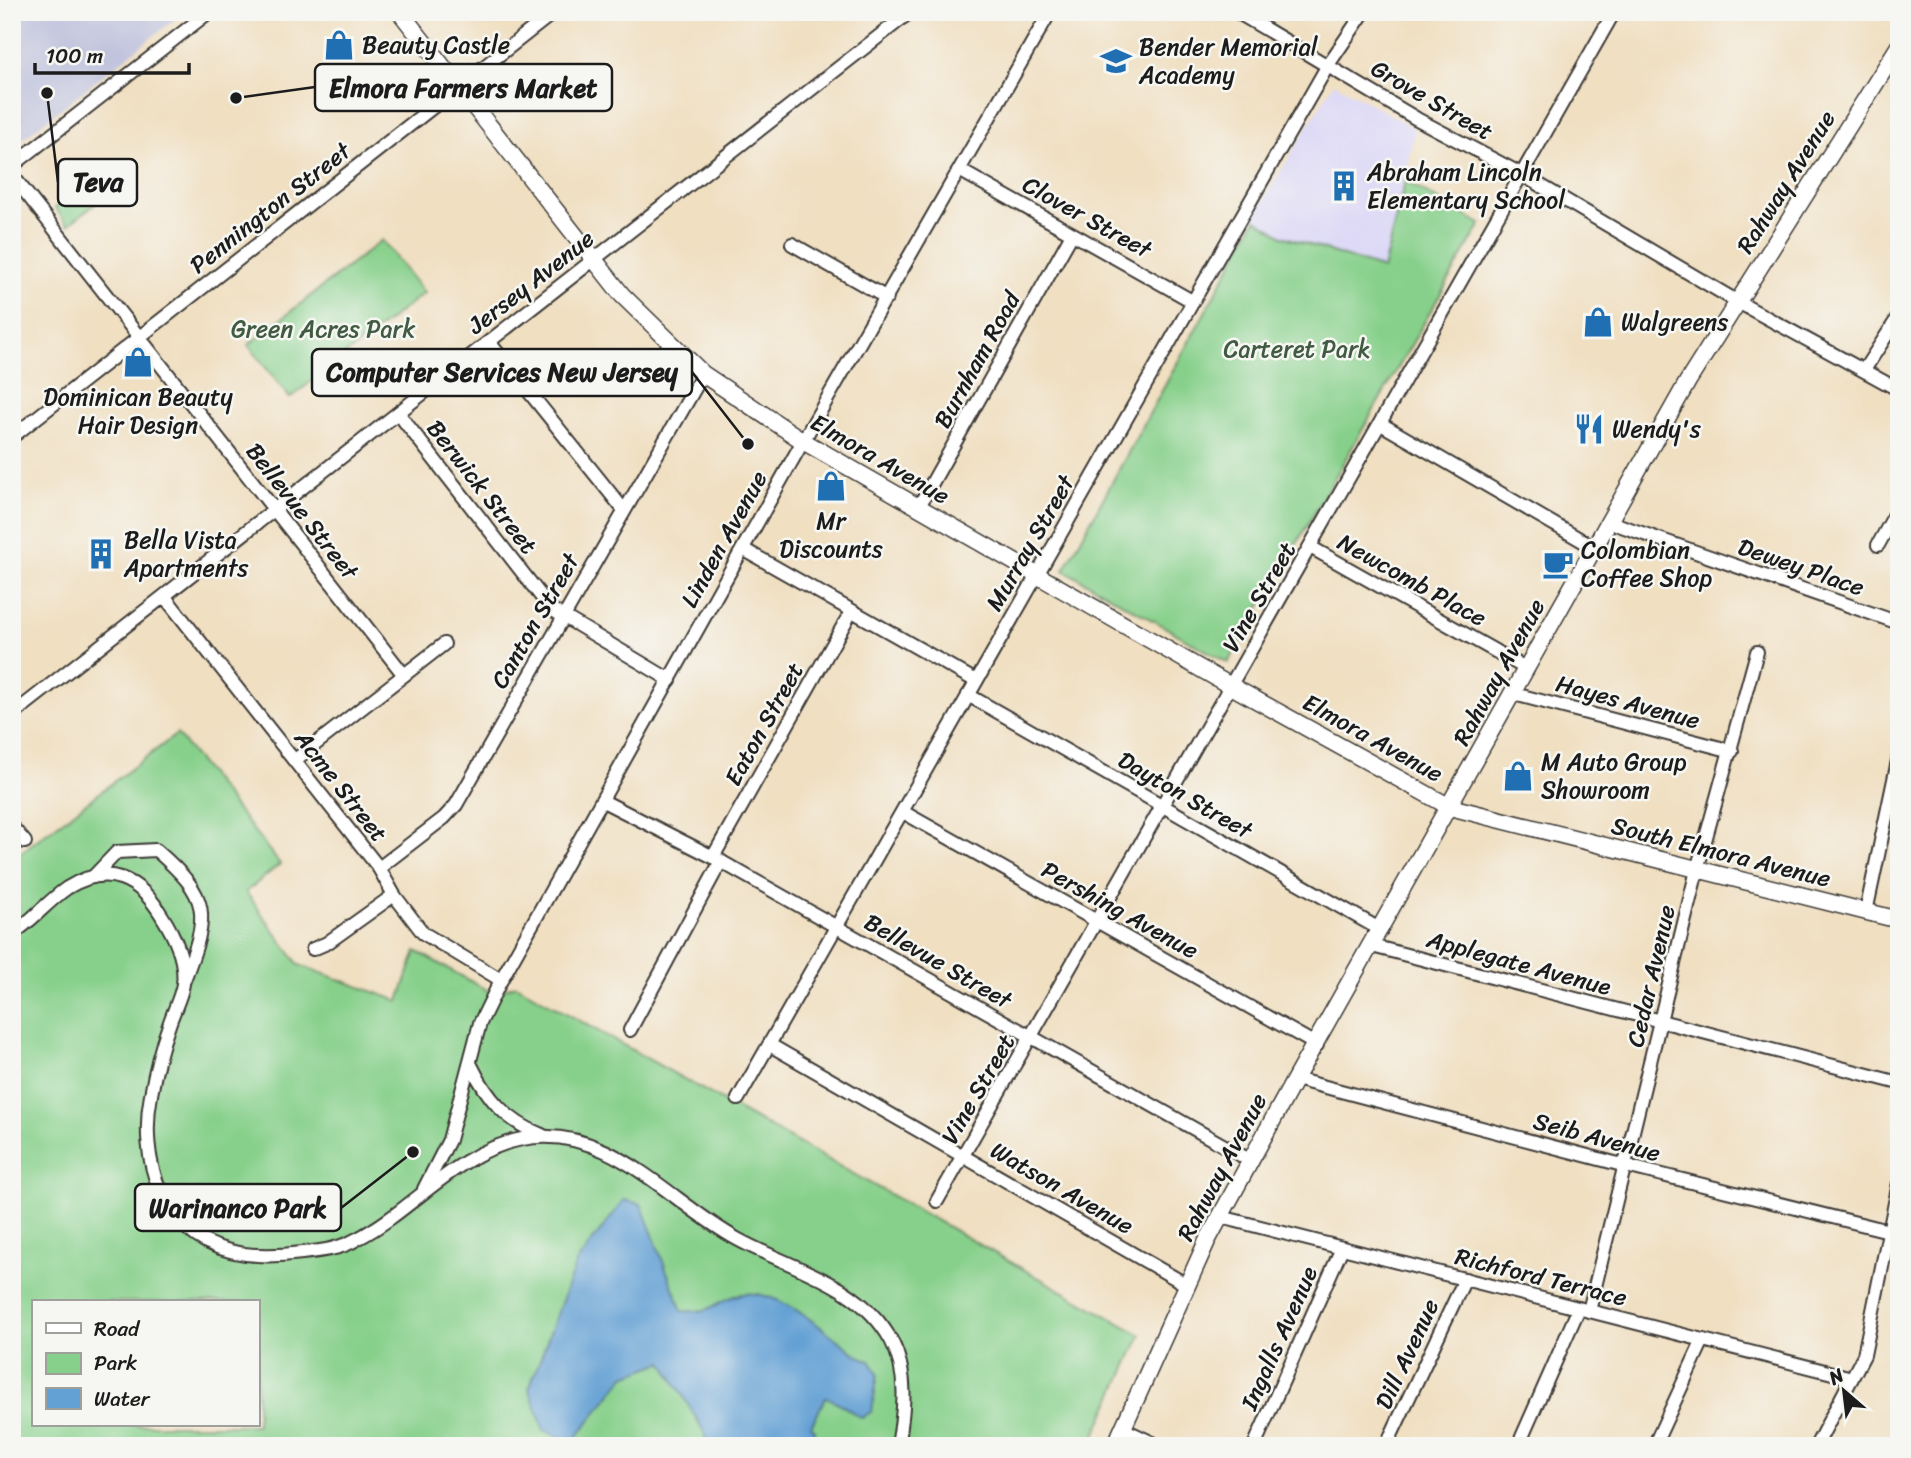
<svg xmlns="http://www.w3.org/2000/svg" width="1911" height="1458" viewBox="0 0 1911 1458" font-family="Sriracha,sans-serif">
	<rect width="100%" height="100%" fill="#f6f6f2"/>
	<filter id="ink" filterUnits="userSpaceOnUse"><feTurbulence type="fractalNoise" baseFrequency=".0143" numOctaves="2"/><feDisplacementMap in="SourceGraphic" scale="14" xChannelSelector="R" yChannelSelector="G"/><feConvolveMatrix kernelMatrix="1 2 1 2 8 2 1 2 1" color-interpolation-filters="sRGB"/></filter>
	<filter id="wash" filterUnits="userSpaceOnUse"><feTurbulence type="fractalNoise" baseFrequency=".00686" numOctaves="4" result="noise"/><feDisplacementMap in="SourceGraphic" scale="28" xChannelSelector="R" yChannelSelector="G"/><feGaussianBlur stdDeviation="1.57" result="paint"/><feColorMatrix in="noise" values="0 0 0 0 0 0 0 0 0 0 0 0 0 0 0 0 0 1.4 0 .05"/><feComposite in="paint" operator="in"/></filter>
	<g filter="url(#wash)">
		<rect width="100%" height="100%" fill="#f0dfc1"/>
		<!-- built -->
		<polygon fill="#dad6f7" points="1334,83 1415,129 1383,269 1283,236 1254,216"/>
		<!-- industrial -->
		<polygon fill="#c0c2dd" points="12,12 184,12 12,147"/>
		<!-- green -->
		<g fill="#87d08b" stroke="#527654" stroke-width="2" fill-rule="evenodd">
			<polygon points="109,166 122,183 68,225 55,208"/>
			<polygon points="1405,181 1481,224 1228,663 1064,570 1256,219 1283,236 1383,269"/>
			<polygon points="382,240 424,293 290,398 248,345"/>
			<path d="M 177,734 L 280,864 L 246,892 L 299,965 L 399,1001 L 416,951 L 492,993 L 516,985 L 1141,1335 L 1090,1446 L 12,1446 L 12,859 ZM 33,1302 L 257,1302 L 257,1425 L 33,1425 Z"/>
		</g>
		<!-- water -->
		<path fill="#63a0d4" stroke="#405e78" stroke-width="2" d="M 624,1200 L 641,1204 L 682,1311 C 716,1313 711,1303 738,1295 C 776,1284 828,1334 857,1355 L 870,1361 L 878,1373 L 872,1411 L 862,1418 C 849,1412 838,1399 825,1398 L 811,1426 L 815,1430 L 811,1437 L 815,1440 L 811,1446 L 704,1446 L 706,1435 L 663,1362 L 625,1376 L 572,1443 L 544,1430 L 529,1389 L 576,1263 Z"/>
	</g>
	<g filter="url(#ink)">
		<g fill="none" stroke-linecap="round" stroke-linejoin="round">
			<!-- minor casing -->
			<g stroke="#3c3935" stroke-width="16">
				<g id="minor">
					<polyline points="1237,12 1417,119 1521,174 1738,302 1899,390"/>
					<polyline points="12,166 209,12"/>
					<polyline points="961,171 1192,301"/>
					<polyline points="12,175 404,675"/>
					<polyline points="792,244 887,298"/>
					<polyline points="489,342 623,509"/>
					<polyline points="1864,370 1899,316"/>
					<polyline points="398,413 551,609 670,680"/>
					<polyline points="1381,424 1595,548"/>
					<polyline points="12,437 554,12"/>
					<polyline points="918,508 1072,234"/>
					<polyline points="1610,522 1899,623"/>
					<polyline points="1878,545 1899,507"/>
					<polyline points="1312,548 1527,669"/>
					<polyline points="743,549 976,681"/>
					<polyline points="165,597 379,868 394,895 423,933 501,980"/>
					<polyline points="1514,694 1732,751"/>
					<polyline points="968,695 1381,930"/>
					<polyline points="12,715 910,12"/>
					<polyline points="295,760 444,644"/>
					<polyline points="603,801 713,857 1251,1161"/>
					<polyline points="903,812 1317,1045"/>
					<polyline points="12,827 25,842"/>
					<polyline points="713,857 851,612"/>
					<polyline points="379,868 444,818 456,805 703,374"/>
					<path d="M 93,877 L 117,852 L 156,850 C 211,898 210,913 184,980"/>
					<polyline points="1866,912 1899,756"/>
					<path d="M 12,934 C 32,921 48,901 67,888 C 108,862 140,879 162,916 C 174,935 186,961 183,984 C 181,997 173,1012 169,1025 C 161,1047 155,1071 151,1095 C 139,1157 160,1234 230,1251 C 253,1257 279,1256 302,1253 C 322,1251 340,1249 357,1239 C 415,1209 455,1152 522,1139 C 608,1122 669,1202 737,1239 C 791,1269 859,1282 891,1340 C 909,1374 904,1410 898,1446"/>
					<polyline points="1372,946 1899,1083"/>
					<polyline points="313,949 327,943 394,895"/>
					<polyline points="630,1030 721,861"/>
					<polyline points="770,1045 1187,1285"/>
					<path d="M 471,1065 C 487,1098 507,1122 542,1135"/>
					<polyline points="1295,1079 1626,1166 1889,1231"/>
					<polyline points="738,1099 1328,65 1364,12"/>
					<polyline points="424,1189 449,1140 480,1023 501,980 803,441 1050,12"/>
					<polyline points="937,1201 1614,12"/>
					<polyline points="1221,1217 1852,1378"/>
					<polyline points="1589,1311 1697,870 1757,652"/>
					<polyline points="1123,1429 1159,1446"/>
					<polyline points="1254,1446 1342,1248"/>
					<polyline points="1386,1446 1465,1279"/>
					<polyline points="1518,1446 1579,1308"/>
					<polyline points="1654,1446 1703,1340"/>
					<polyline points="1816,1446 1864,1355 1899,1183"/>
				</g>
			</g>
			<!-- major casing -->
			<g stroke="#3c3935" stroke-width="19">
				<g id="major">
					<polyline points="400,12 622,295 703,374 803,441 1222,681 1450,807 1899,920"/>
					<polyline points="1115,1446 1207,1241 1295,1079 1688,381 1899,46"/>
				</g>
			</g>
			<!-- minor -->
			<use href="#minor" stroke="#fff" stroke-width="12"/>
			<!-- major -->
			<use href="#major" stroke="#fff" stroke-width="16"/>
		</g>
	</g>
	<!-- icons -->
	<defs>
		<g id="shop-bare" transform="scale(2.415)"><path d="M-5-2.5h2.3a2.7 3.5 0 0 1 5.4 0H5L5.5 6h-11ZM-1.5-2.5h3a1.5 2.3 0 0 0-3 0Z" fill="#1f6fb2" stroke="#f6f6f2" stroke-width="2.5" paint-order="stroke"/></g>
		<g id="school-bare" transform="scale(2.415)"><path d="M0-5L7-2L0 1L-7-2ZM-4 1L0 2.5L4 1V4Q0 6-4 4Z" fill="#1f6fb2" stroke="#f6f6f2" stroke-width="2.5" paint-order="stroke"/></g>
		<g id="building-bare" transform="scale(2.415)"><path d="M-4-6H4V6H1V3H-1V6H-4ZM-2.5-4.3h1.7v1.8h-1.7ZM.8-4.3h1.7v1.8H.8ZM-2.5-1h1.7V.8h-1.7ZM.8-1h1.7V.8H.8Z" fill="#1f6fb2" stroke="#f6f6f2" stroke-width="2.5" paint-order="stroke"/></g>
		<g id="restaurant-bare" transform="scale(2.415)"><path d="M-5-6h1v4h1v-4h1v4h1v-4h1v5L-1.5 .5V6h-2V.5L-5-1ZM5-6V6H3V1.5H1.5Q1.5-4 5-6Z" fill="#1f6fb2" stroke="#f6f6f2" stroke-width="2.5" paint-order="stroke"/></g>
		<g id="cafe-bare" transform="scale(2.415)"><path d="M-5.5-4.5H6V0H3Q3 3.5 0 3.5H-2.5Q-5.5 3.5-5.5 0ZM3-3.2v2h1.7v-2ZM-6 4.5H4V6H-6Z" fill="#1f6fb2" stroke="#f6f6f2" stroke-width="2.5" paint-order="stroke"/></g>
	</defs>
	<g fill-rule="evenodd">
		<use href="#shop-bare" x="339" y="45"/>
		<use href="#school-bare" x="1116" y="61"/>
		<use href="#building-bare" x="1344" y="186"/>
		<use href="#shop-bare" x="1598" y="322"/>
		<use href="#shop-bare" x="138" y="362"/>
		<use href="#restaurant-bare" x="1589" y="429"/>
		<use href="#shop-bare" x="831" y="486"/>
		<use href="#building-bare" x="101" y="554"/>
		<use href="#cafe-bare" x="1558" y="564"/>
		<use href="#shop-bare" x="1518" y="776"/>
	</g>
	<g text-anchor="middle" dominant-baseline="central" stroke-width="5" stroke-linejoin="round" paint-order="stroke">
		<!-- poi labels -->
		<g font-size="24" fill="#1c1c1c" stroke="#f6f6f2" text-anchor="start">
			<text x="362" y="45">Beauty Castle</text>
			<text x="1139" y="47">Bender Memorial<tspan x="1139" dy="28">Academy</tspan></text>
			<text x="1367" y="172">Abraham Lincoln<tspan x="1367" dy="28">Elementary School</tspan></text>
			<text x="1621" y="322">Walgreens</text>
			<text x="138" y="397" text-anchor="middle">Dominican Beauty<tspan x="138" dy="28">Hair Design</tspan></text>
			<text x="1612" y="429">Wendy's</text>
			<text x="831" y="521" text-anchor="middle">Mr<tspan x="831" dy="28">Discounts</tspan></text>
			<text x="124" y="540">Bella Vista<tspan x="124" dy="28">Apartments</tspan></text>
			<text x="1581" y="550">Colombian<tspan x="1581" dy="28">Coffee Shop</tspan></text>
			<text x="1541" y="762">M Auto Group<tspan x="1541" dy="28">Showroom</tspan></text>
		</g>
		<!-- street labels -->
		<g font-size="24" fill="#1c1c1c" stroke="#f6f6f2">
			<text transform="translate(1432 100) rotate(30)">Grove Street</text>
			<text transform="translate(1786 182) rotate(-58)">Rahway Avenue</text>
			<text transform="translate(270 208) rotate(-38)">Pennington Street</text>
			<text transform="translate(1087 217) rotate(29)">Clover Street</text>
			<text transform="translate(531 282) rotate(-38)">Jersey Avenue</text>
			<text transform="translate(977 360) rotate(-61)">Burnham Road</text>
			<text transform="translate(880 459) rotate(30)">Elmora Avenue</text>
			<text transform="translate(482 487) rotate(52)">Berwick Street</text>
			<text transform="translate(302 511) rotate(52)">Bellevue Street</text>
			<text transform="translate(724 539) rotate(-61)">Linden Avenue</text>
			<text transform="translate(1030 543) rotate(-60)">Murray Street</text>
			<text transform="translate(1801 567) rotate(19)">Dewey Place</text>
			<text transform="translate(1412 580) rotate(29)">Newcomb Place</text>
			<text transform="translate(1259 597) rotate(-60)">Vine Street</text>
			<text transform="translate(535 621) rotate(-60)">Canton Street</text>
			<text transform="translate(1499 672) rotate(-61)">Rahway Avenue</text>
			<text transform="translate(1628 702) rotate(15)">Hayes Avenue</text>
			<text transform="translate(764 724) rotate(-61)">Eaton Street</text>
			<text transform="translate(1373 738) rotate(29)">Elmora Avenue</text>
			<text transform="translate(341 786) rotate(52)">Acme Street</text>
			<text transform="translate(1185 795) rotate(30)">Dayton Street</text>
			<text transform="translate(1721 852) rotate(14)">South Elmora Avenue</text>
			<text transform="translate(1120 910) rotate(29)">Pershing Avenue</text>
			<text transform="translate(938 961) rotate(30)">Bellevue Street</text>
			<text transform="translate(1519 963) rotate(15)">Applegate Avenue</text>
			<text transform="translate(1651 976) rotate(-77)">Cedar Avenue</text>
			<text transform="translate(978 1089) rotate(-60)">Vine Street</text>
			<text transform="translate(1597 1137) rotate(15)">Seib Avenue</text>
			<text transform="translate(1222 1167) rotate(-62)">Rahway Avenue</text>
			<text transform="translate(1062 1188) rotate(30)">Watson Avenue</text>
			<text transform="translate(1541 1277) rotate(14)">Richford Terrace</text>
			<text transform="translate(1279 1338) rotate(-66)">Ingalls Avenue</text>
			<text transform="translate(1407 1354) rotate(-65)">Dill Avenue</text>
		</g>
		<!-- park labels -->
		<g font-size="24" fill="#415b43" stroke="#f6f6f2">
			<text x="323" y="329">Green Acres Park</text>
			<text x="1297" y="349">Carteret Park</text>
		</g>
	</g>
	<!-- callouts -->
	<path fill="none" stroke="#1c1c1c" stroke-width="2.5" d="M236 98L315 87M47 93L58 182M748 444L692 372M413 1152L341 1208"/>
	<g fill="#1c1c1c" stroke="#f6f6f2" stroke-width="2.5">
		<circle cx="236" cy="98" r="7"/>
		<circle cx="47" cy="93" r="7"/>
		<circle cx="748" cy="444" r="7"/>
		<circle cx="413" cy="1152" r="7"/>
	</g>
	<g fill="#f6f6f2" stroke="#1c1c1c" stroke-width="2.5">
		<rect x="315" y="64" width="297" height="47" rx="7"/>
		<rect x="58" y="159" width="79" height="47" rx="7"/>
		<rect x="312" y="349" width="380" height="47" rx="7"/>
		<rect x="135" y="1184" width="206" height="47" rx="7"/>
	</g>
	<g font-size="26" text-anchor="middle" font-weight="bold" fill="#1c1c1c">
		<text x="463" y="97">Elmora Farmers Market</text>
		<text x="98" y="191">Teva</text>
		<text x="502" y="381">Computer Services New Jersey</text>
		<text x="238" y="1217">Warinanco Park</text>
	</g>
	<!-- margin -->
	<rect width="1911" height="1458" fill="none" stroke="#f6f6f2" stroke-width="42"/>
	<!-- legend -->
	<rect x="32" y="1300" width="228" height="126" fill="#f6f6f2" stroke="#9f9f9c" stroke-width="2"/>
	<rect x="46" y="1323" width="35" height="10" fill="#ffffff" stroke="#9f9f9c" stroke-width="2"/>
	<text x="94" y="1336" font-size="21" fill="#1c1c1c">Road</text>
	<rect x="46" y="1353" width="35" height="21" fill="#87d08b" stroke="#9f9f9c" stroke-width="2"/>
	<text x="94" y="1370" font-size="21" fill="#1c1c1c">Park</text>
	<rect x="46" y="1388" width="35" height="21" fill="#63a0d4" stroke="#9f9f9c" stroke-width="2"/>
	<text x="94" y="1406" font-size="21" fill="#1c1c1c">Water</text>
	<!-- north arrow -->
	<g transform="translate(1844 1391) rotate(332)" stroke="#f6f6f2" stroke-width="5" paint-order="stroke">
	<path d="M0-5L12 26L0 18L-12 26Z" fill="#1c1c1c"/>
	<text y="-10" font-size="19" font-weight="bold" text-anchor="middle" fill="#1c1c1c">N</text>
	</g>
	<!-- scale -->
	<path d="M35 63v10h154v-10" fill="none" stroke="#1c1c1c" stroke-width="3.5"/>
	<text x="46" y="63" font-size="21" fill="#1c1c1c" stroke="#f6f6f2" stroke-width="5" paint-order="stroke">100 m</text>
</svg>
